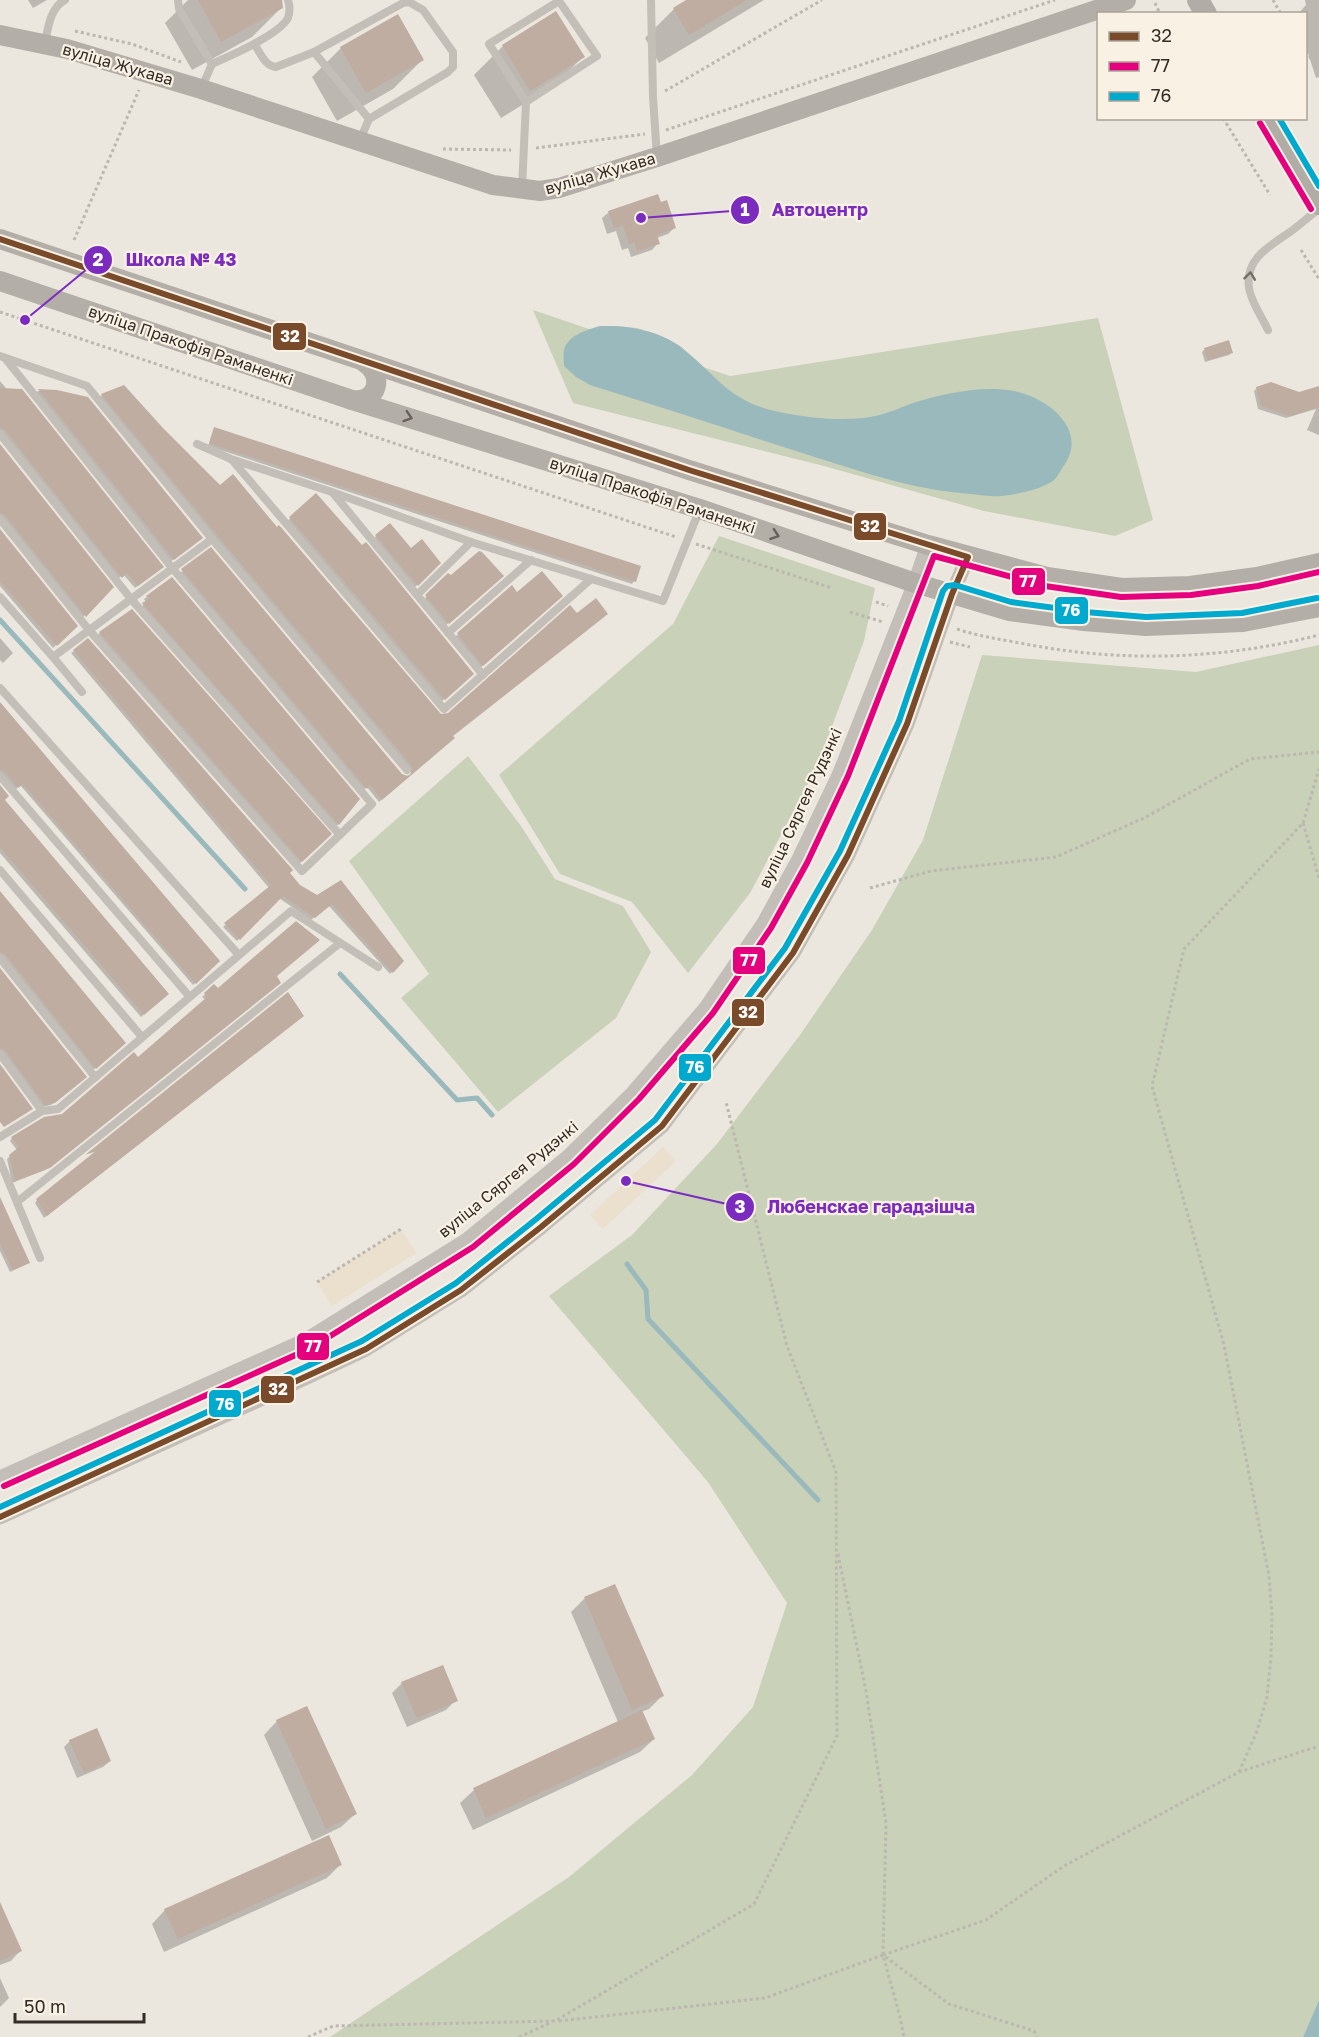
<svg xmlns="http://www.w3.org/2000/svg" width="1319" height="2037" viewBox="0 0 1319 2037" font-family="'Golos Text',sans-serif">
	<rect width="100%" height="100%" fill="#ebe7de"/>
	<!-- green -->
	<g fill="#c9d1b8">
		<polygon points="533,310 589,329 616,326 637,328 661,336 680,346 700,366 730,376 1098,318 1153,520 1115,536 984,511 824,466 573,403"/>
		<polygon points="719,536 875,588 864,641 816,769 750,893 688,973 632,902 560,874 499,775 673,624"/>
		<polygon points="1319,645 1319,2000 1303,2037 330,2037 569,1877 692,1775 753,1707 787,1603 708,1482 549,1296 632,1235 717,1144 800,1035 872,930 923,840 982,655 1196,672"/>
		<polygon points="468,756 521,826 555,879 623,906 651,952 616,1018 498,1112 401,998 429,974 349,861"/>
	</g>
	<!-- plaza -->
	<g fill="#eae0cd">
		<polygon points="663,1147 676,1161 603,1229 590,1215"/>
		<polygon points="401,1229 416,1253 332,1306 317,1282"/>
	</g>
	<!-- water -->
	<g fill="#9ab9bc">
		<path d="M 600,326 C 627,325 658,330 681,347 C 715,374 729,401 775,411 C 807,418 848,423 880,415 C 890,412 900,408 910,404 C 942,394 980,385 1014,391 C 1046,397 1088,428 1065,464 C 1061,469 1058,477 1053,481 C 1039,490 1018,494 1002,496 C 992,497 981,495 971,494 C 912,490 857,470 802,453 C 731,430 661,407 590,385 L 576,377 L 564,366 C 564,361 563,355 564,350 C 568,335 587,330 600,326 Z"/>
		<polygon points="1319,2000 1319,2037 1303,2037"/>
	</g>
	<!-- shadow -->
	<g fill="#0003">
		<polygon points="28,0 47,0 33,8"/>
		<polygon points="188,0 277,0 281,8 252,37 192,70 165,23"/>
		<polygon points="689,0 764,0 659,63 645,38 674,9"/>
		<polygon points="1305,0 1319,0 1319,77 1316,78 1306,47 1306,14 1298,14 1306,5"/>
		<polygon points="556,13 583,57 554,85 501,118 474,75 503,46"/>
		<polygon points="341,48 422,60 393,89 337,121 312,77"/>
		<polygon points="609,212 674,228 668,234 657,238 658,243 652,250 631,257 628,248 622,250 616,231 607,234 602,218"/>
		<polygon points="1205,349 1231,352 1229,355 1205,362 1202,352"/>
		<polygon points="0,381 159,570 135,588 123,574 118,579 0,432"/>
		<polygon points="1319,387 1319,435 1307,430 1316,409 1286,418 1258,409 1254,391 1257,388 1299,394"/>
		<polygon points="38,391 57,392 199,540 170,562 36,393"/>
		<polygon points="102,395 162,429 220,487 451,736 409,776 411,772 214,538 99,397"/>
		<polygon points="215,429 634,581 632,584 208,446"/>
		<polygon points="0,446 112,587 82,618 0,517"/>
		<polygon points="318,496 472,674 441,702 287,521"/>
		<polygon points="0,531 76,626 53,648 0,586"/>
		<polygon points="376,536 410,550 439,563 414,588 374,539"/>
		<polygon points="211,549 402,775 409,776 379,802 367,787 363,790 180,573"/>
		<polygon points="448,575 450,577 502,576 445,626 424,599"/>
		<polygon points="511,587 517,594 561,596 480,668 455,637"/>
		<polygon points="147,597 358,799 336,827 141,607 146,602 144,599"/>
		<polygon points="132,611 329,834 299,864 97,635"/>
		<polygon points="0,638 13,653 3,663 0,660"/>
		<polygon points="74,651 299,886 317,897 341,882 402,961 390,974 329,906 311,920 279,898 237,941 223,927 269,888 71,653"/>
		<polygon points="0,706 218,961 193,985 20,785 15,790 0,774"/>
		<polygon points="0,787 3,800 167,994 141,1017 0,853"/>
		<polygon points="0,893 124,1043 93,1070 0,956"/>
		<polygon points="0,970 85,1076 51,1105 42,1107 0,1052"/>
		<polygon points="275,976 276,985 45,1170 12,1183 7,1159 17,1150 10,1141 12,1138 63,1115 137,1059 206,1000 202,997 214,986 218,990"/>
		<polygon points="288,995 300,1018 44,1218 35,1203 37,1200 98,1151 88,1154"/>
		<polygon points="0,1201 25,1265 10,1272 0,1251"/>
		<polygon points="615,1586 662,1696 649,1709 641,1712 654,1739 640,1752 473,1830 460,1803 474,1790 618,1722 571,1612 584,1599"/>
		<polygon points="402,1683 456,1700 446,1710 407,1727 392,1693"/>
		<polygon points="277,1721 355,1814 341,1827 312,1841 264,1735"/>
		<polygon points="70,1741 110,1761 103,1767 77,1778 64,1747"/>
		<polygon points="340,1865 327,1878 164,1952 152,1924 165,1910"/>
		<polygon points="0,1906 20,1951 11,1961 0,1965"/>
		<polygon points="0,1978 9,1998 0,2007"/>
	</g>
	<g fill="none" stroke-linecap="round" stroke-linejoin="round">
		<!-- stream -->
		<g stroke="#9ab9bc" stroke-width="5">
			<polyline points="0,620 245,889"/>
			<polyline points="340,974 457,1100 477,1098 492,1115"/>
			<polyline points="627,1264 646,1290 648,1319 818,1500"/>
		</g>
	</g>
	<!-- building -->
	<g fill="#beada0">
		<polygon points="198,0 282,0 283,8 221,42"/>
		<polygon points="686,0 747,0 689,35 673,8"/>
		<polygon points="556,11 585,57 530,91 502,45"/>
		<polygon points="398,14 424,60 366,93 340,47"/>
		<polygon points="658,194 661,202 667,200 676,228 657,235 660,244 637,251 634,242 629,244 623,225 614,228 608,211"/>
		<polygon points="1229,340 1233,353 1208,360 1204,348"/>
		<polygon points="1271,382 1299,392 1319,386 1319,407 1290,416 1261,406 1256,387"/>
		<polygon points="124,385 163,428 220,485 233,474 277,527 279,525 441,714 448,713 570,605 577,613 596,598 608,614 453,736 455,738 382,800 370,785 367,789 181,569 211,547 402,774 407,776 411,774 412,766 217,535 101,394"/>
		<polygon points="0,388 22,389 164,567 138,586 127,573 122,578 5,430 0,428"/>
		<polygon points="38,389 57,390 88,397 203,538 174,560"/>
		<polygon points="214,427 641,566 636,582 211,444 209,443"/>
		<polygon points="0,444 114,587 86,617 5,515 0,513"/>
		<polygon points="316,493 362,545 366,542 474,674 445,700 289,517"/>
		<polygon points="390,523 411,548 422,539 441,563 418,586 375,535"/>
		<polygon points="0,529 78,626 57,646 0,581"/>
		<polygon points="479,551 482,552 504,576 449,624 425,595 448,573 451,575"/>
		<polygon points="542,571 563,596 483,666 457,633 512,585 517,592"/>
		<polygon points="172,577 360,799 339,825 142,603 149,599 146,596"/>
		<polygon points="132,609 332,834 302,862 99,632"/>
		<polygon points="88,638 293,870 290,873 300,885 317,895 341,880 404,961 393,973 332,904 315,918 283,896 240,940 224,923 271,885 73,650"/>
		<polygon points="0,702 220,961 196,984 23,784 18,788 5,772 0,770"/>
		<polygon points="0,785 9,796 5,800 169,994 144,1015 0,847"/>
		<polygon points="0,891 126,1043 96,1069 5,954 0,952"/>
		<polygon points="296,921 320,940 277,976 281,983 50,1168 15,1181 9,1155 19,1147 11,1137 44,1117 62,1114 134,1052 138,1057 207,997 204,993 214,984 218,988"/>
		<polygon points="0,968 87,1077 55,1103 45,1105 5,1050 0,1048"/>
		<polygon points="288,992 304,1016 47,1216 36,1199 97,1150 85,1155"/>
		<polygon points="0,1064 33,1109 4,1127 0,1122"/>
		<polygon points="0,1197 30,1263 13,1270 0,1243"/>
		<polygon points="615,1584 664,1696 632,1710 584,1597"/>
		<polygon points="443,1665 458,1701 417,1718 401,1682"/>
		<polygon points="307,1706 357,1814 326,1829 276,1720"/>
		<polygon points="642,1710 655,1739 486,1818 473,1788"/>
		<polygon points="97,1728 111,1761 84,1773 69,1740"/>
		<polygon points="329,1835 342,1865 178,1939 164,1909"/>
		<polygon points="0,1902 22,1951 0,1961"/>
	</g>
	<g fill="none" stroke-linecap="round" stroke-linejoin="round">
		<!-- path -->
		<g stroke="#bcb7b0" stroke-width="3" stroke-dasharray="3 3" stroke-linecap="butt">
			<polyline points="1273,0 1281,14"/>
			<polyline points="1155,3 1160,14"/>
			<polyline points="75,31 132,44 181,62"/>
			<polyline points="1306,51 1319,71"/>
			<polyline points="665,91 822,0"/>
			<polyline points="1223,118 1270,195"/>
			<polyline points="666,130 1055,0"/>
			<polyline points="536,148 645,134"/>
			<polyline points="443,149 511,150"/>
			<polyline points="74,240 139,90"/>
			<polyline points="1301,250 1319,279"/>
			<polyline points="0,312 676,537"/>
			<polyline points="696,544 832,588"/>
			<polyline points="876,602 888,606"/>
			<polyline points="850,612 883,622"/>
			<path d="M 957,629 C 978,636 998,639 1020,643 C 1119,663 1221,660 1319,635"/>
			<polyline points="950,642 970,647"/>
			<polyline points="1303,823 1319,878"/>
			<polyline points="870,888 931,871 1056,857 1146,817 1250,759 1319,752"/>
			<polyline points="317,1282 401,1229"/>
			<polyline points="838,1554 866,1691 886,1823 883,1955 900,2017 904,2037"/>
			<polyline points="1239,1772 1257,1731 1267,1697 1271,1657 1272,1616 1269,1576 1224,1345 1152,1086 1184,949 1303,823 1319,769"/>
			<polyline points="883,1955 986,1920 1064,1866 1239,1772 1319,1746"/>
			<polyline points="559,2021 765,1998 883,1955 949,2004 1034,2031 1037,2037"/>
			<polyline points="308,2037 333,2026 555,2021 754,1904 837,1736 836,1472 787,1346 726,1102"/>
			<polyline points="519,2037 552,2022"/>
		</g>
		<!-- lane -->
		<g stroke="#c3beb7" stroke-width="8">
			<polyline points="178,0 179,9 212,64"/>
			<polyline points="651,0 653,97 657,157"/>
			<path d="M 45,43 C 48,28 50,8 65,0"/>
			<path d="M 255,45 C 261,54 265,66 276,67 L 314,52"/>
			<path d="M 202,87 L 212,64 C 230,56 279,35 288,18 C 290,12 290,6 288,0"/>
			<polyline points="360,140 369,119 448,72 453,67 453,52 423,10 409,2 403,3 314,52 369,119"/>
			<polyline points="522,188 526,102 597,56 559,1 489,44 526,102"/>
			<path d="M 1268,330 C 1262,317 1251,302 1249,288 C 1245,258 1270,246 1290,232 C 1300,225 1309,216 1319,209"/>
			<polyline points="0,356 87,386 212,539 407,770"/>
			<polyline points="0,434 131,599 340,835"/>
			<polyline points="197,444 231,459 332,492 471,542 663,601 699,511"/>
			<polyline points="232,460 444,709 591,579"/>
			<polyline points="333,493 483,675"/>
			<polyline points="0,519 89,630 302,871 372,804 173,569 5,358"/>
			<polyline points="417,595 471,542"/>
			<polyline points="0,597 53,657 212,539"/>
			<polyline points="448,633 531,560"/>
			<polyline points="53,657 82,692"/>
			<polyline points="0,688 238,954"/>
			<polyline points="0,776 189,996"/>
			<polyline points="0,870 142,1037"/>
			<polyline points="0,958 95,1077"/>
			<polyline points="0,1054 42,1111 58,1109 291,911 378,967"/>
			<polyline points="0,1137 42,1111"/>
			<polyline points="0,1161 40,1258"/>
			<polyline points="17,1202 340,943"/>
		</g>
		<!-- street -->
		<g stroke="#c3beb7" stroke-width="15">
			<polyline points="0,1478 306,1340 467,1240 568,1157 633,1093 706,1008 764,923 799,859 840,773 915,583 928,545"/>
			<polyline points="0,1517 265,1397 366,1349 461,1290 541,1227 662,1126 793,953 848,855 907,724 952,594 968,557"/>
		</g>
		<!-- secondary -->
		<g stroke="#b4aea8" stroke-width="20">
			<polyline points="0,35 67,49 201,89 493,185 540,191 559,188 657,157 1126,0"/>
			<polyline points="0,239 689,470 928,545 1047,577 1122,588 1190,586 1257,577 1319,563"/>
			<polyline points="0,281 352,400 700,509 915,583 1009,611 1084,621 1146,626 1243,622 1319,607"/>
			<path d="M 352,400 C 378,403 385,375 364,362"/>
		</g>
		<!-- primary -->
		<g stroke="#b2aca6" stroke-width="22">
			<polyline points="1198,0 1206,14"/>
			<polyline points="1268,118 1319,204"/>
		</g>
		<!-- bus-1 casing -->
		<g stroke="#f9f2e4" stroke-width="10">
			<polyline id="bus-1" points="0,239 689,470 968,557 952,594 907,724 848,855 793,953 662,1126 541,1227 461,1290 366,1349 0,1517"/>
		</g>
		<!-- bus-2 casing -->
		<g stroke="#f9f2e4" stroke-width="10">
			<g id="bus-2">
				<polyline points="1260,123 1311,209"/>
				<polyline points="4,1486 311,1348 473,1247 574,1164 639,1099 713,1013 771,928 807,863 848,776 934,556 1045,586 1121,597 1191,595 1258,586 1319,572"/>
			</g>
		</g>
		<!-- bus-3 casing -->
		<g stroke="#f9f2e4" stroke-width="10">
			<g id="bus-3">
				<polyline points="1279,118 1319,186"/>
				<polyline points="0,1507 362,1341 456,1283 535,1220 655,1120 785,948 840,851 899,721 943,591 947,586 955,585 1011,602 1085,612 1146,617 1242,613 1317,598"/>
			</g>
		</g>
		<!-- bus-1 -->
		<use href="#bus-1" stroke="#7a4b2a" stroke-width="6"/>
		<!-- bus-2 -->
		<use href="#bus-2" stroke="#e5007d" stroke-width="6"/>
		<!-- bus-3 -->
		<use href="#bus-3" stroke="#00a9ce" stroke-width="6"/>
	</g>
	<!-- one-way arrows -->
	<defs><path id="oneway-chevron" d="M-2-3.5L2.5 0L-2 3.5" fill="none" stroke-width="1.6" stroke-linecap="round" stroke-linejoin="round" transform="scale(1.5)"/></defs>
	<use stroke="#746e67" href="#oneway-chevron" transform="translate(1250 276) rotate(-83)"/>
	<g stroke="#67605a">
		<use href="#oneway-chevron" transform="translate(408 417) rotate(18)"/>
		<use href="#oneway-chevron" transform="translate(775 535) rotate(19)"/>
	</g>
	<g text-anchor="middle" dominant-baseline="central" stroke-width="4.5" stroke-linejoin="round" paint-order="stroke">
		<!-- street labels -->
		<g font-size="16" fill="#342c26" stroke="#f9f2e4">
			<text transform="translate(118 64) rotate(16)">вуліца Жукава</text>
			<text transform="translate(600 173) rotate(-16)">вуліца Жукава</text>
			<text transform="translate(191 345) rotate(19)">вуліца Пракофія Раманенкі</text>
			<text transform="translate(653 495) rotate(18)">вуліца Пракофія Раманенкі</text>
			<text transform="translate(800 808) rotate(-65)">вуліца Сяргея Рудэнкі</text>
			<text transform="translate(508 1179) rotate(-39)">вуліца Сяргея Рудэнкі</text>
		</g>
	</g>
	<!-- callouts -->
	<path fill="none" stroke="#7b2cbf" stroke-width="2" d="M641 218L745 210M25 320L98 260M626 1181L740 1207"/>
	<g fill="#7b2cbf" stroke="#f9f2e4" stroke-width="2">
		<circle cx="641" cy="218" r="6"/>
		<circle cx="25" cy="320" r="6"/>
		<circle cx="626" cy="1181" r="6"/>
		<circle cx="745" cy="210" r="15"/>
		<circle cx="98" cy="260" r="15"/>
		<circle cx="740" cy="1207" r="15"/>
	</g>
	<g font-size="18" text-anchor="middle" font-weight="bold" fill="#fff">
		<text x="745" y="216">1</text>
		<text x="98" y="266">2</text>
		<text x="740" y="1213">3</text>
	</g>
	<g font-size="18" text-anchor="middle" font-weight="bold" fill="#7b2cbf" stroke="#f9f2e4" stroke-width="4.5" stroke-linejoin="round" paint-order="stroke">
		<text x="820" y="216">Автоцентр</text>
		<text x="181" y="266">Школа № 43</text>
		<text x="871" y="1213">Любенскае гарадзішча</text>
	</g>
	<g stroke="#f9f2e4" stroke-width="2">
		<rect x="272" y="322" width="35" height="29" rx="6" fill="#7a4b2a"/>
		<rect x="853" y="512" width="34" height="29" rx="6" fill="#7a4b2a"/>
		<rect x="1011" y="567" width="35" height="29" rx="6" fill="#e5007d"/>
		<rect x="1054" y="596" width="35" height="29" rx="6" fill="#00a9ce"/>
		<rect x="732" y="946" width="34" height="29" rx="6" fill="#e5007d"/>
		<rect x="731" y="998" width="34" height="29" rx="6" fill="#7a4b2a"/>
		<rect x="678" y="1053" width="34" height="29" rx="6" fill="#00a9ce"/>
		<rect x="296" y="1332" width="34" height="29" rx="6" fill="#e5007d"/>
		<rect x="260" y="1375" width="35" height="29" rx="6" fill="#7a4b2a"/>
		<rect x="208" y="1389" width="34" height="29" rx="6" fill="#00a9ce"/>
	</g>
	<g font-size="16" text-anchor="middle" font-weight="bold" fill="#fff">
		<text x="290" y="342">32</text>
		<text x="870" y="532">32</text>
		<text x="1028" y="587">77</text>
		<text x="1071" y="616">76</text>
		<text x="749" y="966">77</text>
		<text x="748" y="1018">32</text>
		<text x="695" y="1073">76</text>
		<text x="313" y="1352">77</text>
		<text x="278" y="1395">32</text>
		<text x="225" y="1410">76</text>
	</g>
	<!-- legend -->
	<rect x="1097" y="12" width="210" height="108" fill="#f9f2e4" stroke="#aaa398" stroke-width="1.5"/>
	<rect x="1109" y="32" width="30" height="9" fill="#7a4b2a" stroke="#aaa398" stroke-width="1.5"/>
	<text x="1151" y="42" font-size="18" fill="#342c26">32</text>
	<rect x="1109" y="62" width="30" height="9" fill="#e5007d" stroke="#aaa398" stroke-width="1.5"/>
	<text x="1151" y="72" font-size="18" fill="#342c26">77</text>
	<rect x="1109" y="92" width="30" height="9" fill="#00a9ce" stroke="#aaa398" stroke-width="1.5"/>
	<text x="1151" y="102" font-size="18" fill="#342c26">76</text>
	<!-- scale -->
	<path d="M15 2013v9h129v-9" fill="none" stroke="#342c26" stroke-width="3"/>
	<text x="24" y="2013" font-size="18" fill="#342c26" stroke="#f9f2e4" stroke-width="4.5" paint-order="stroke">50 m</text>
</svg>
